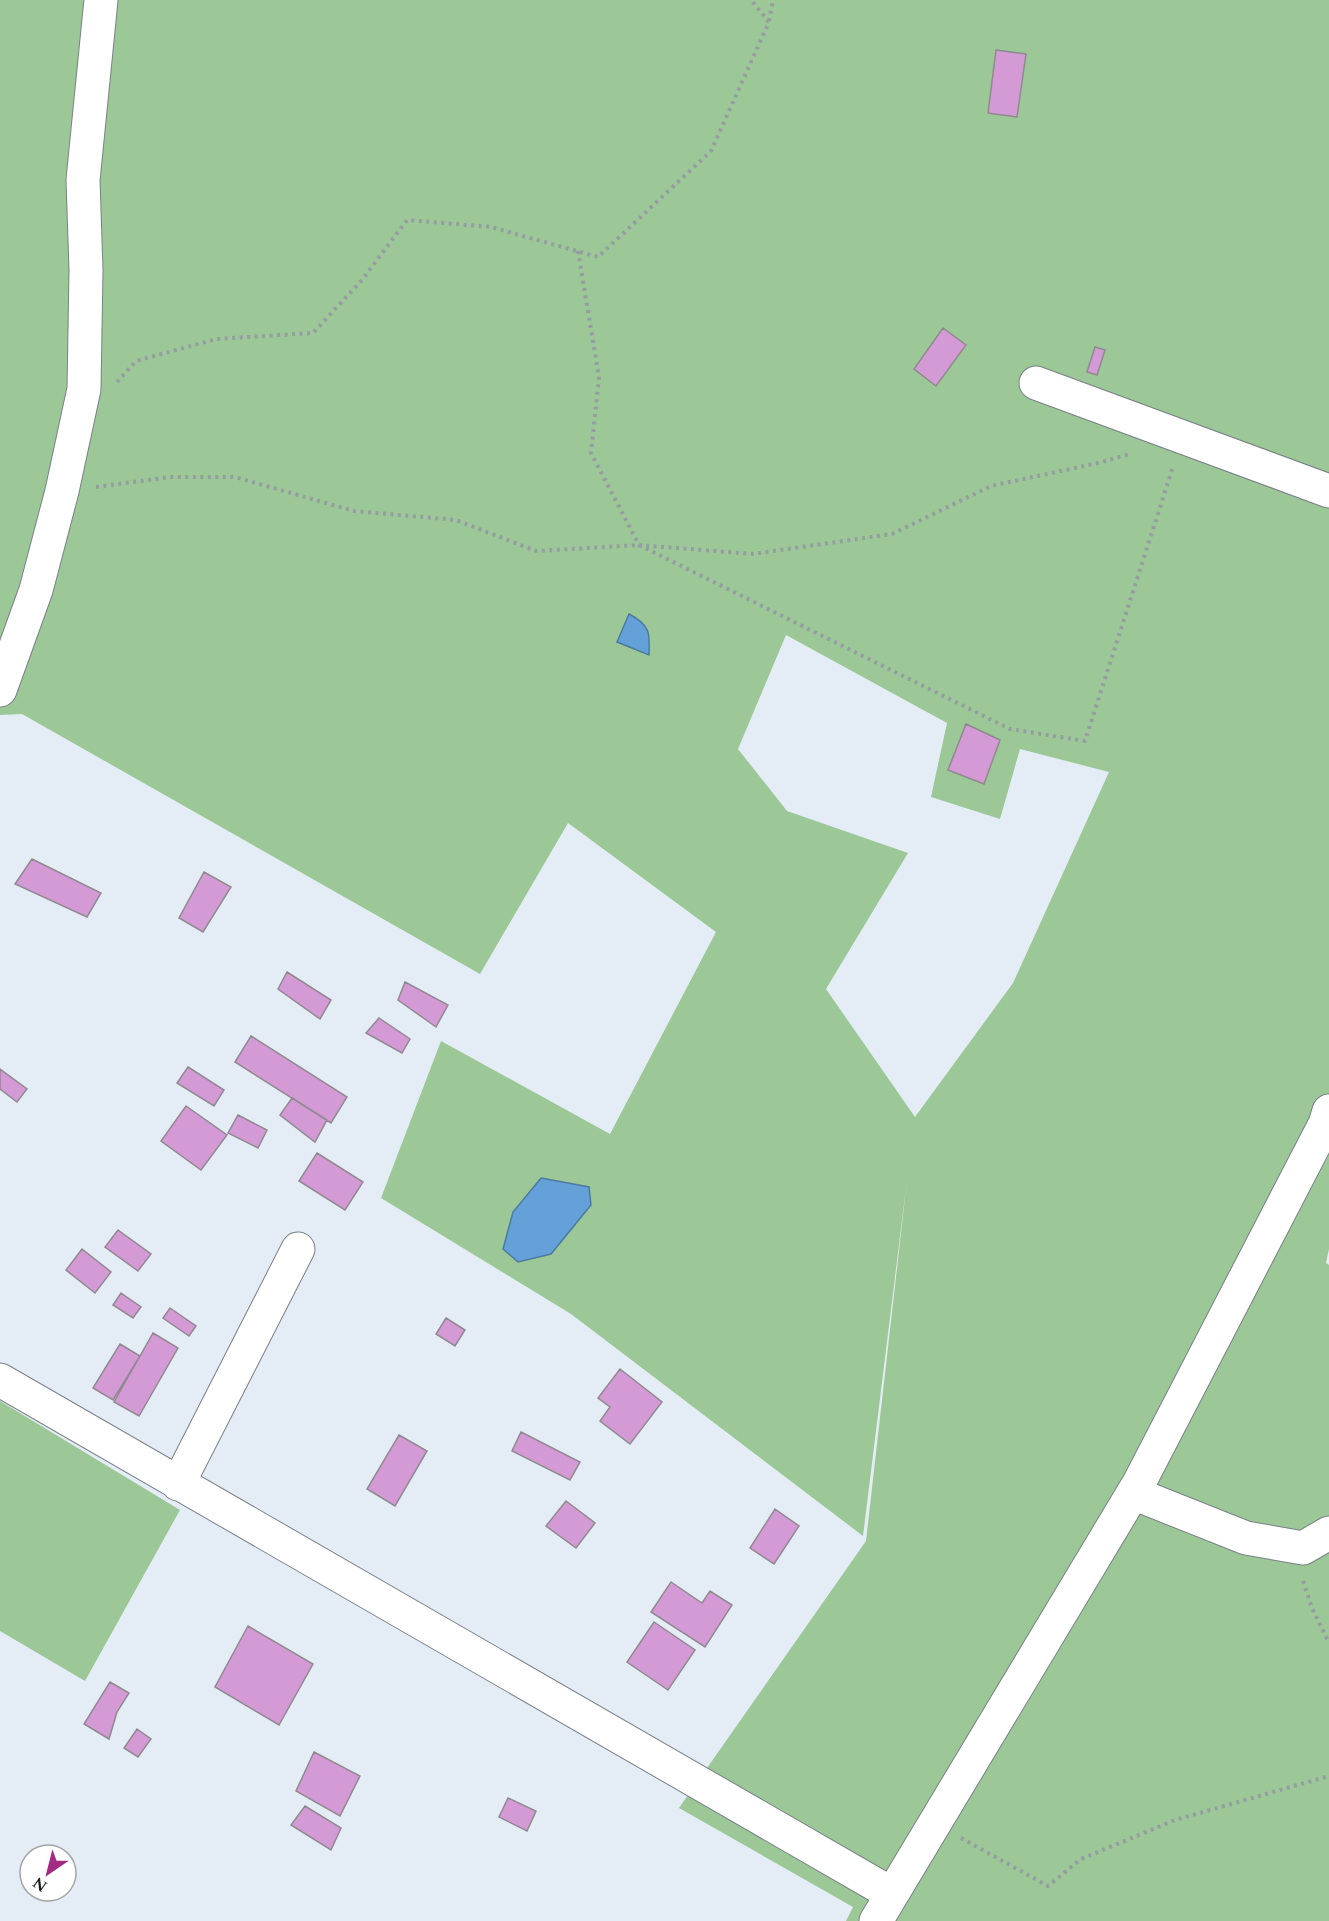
<svg xmlns="http://www.w3.org/2000/svg" width="1329" height="1921" font-family="Spectral,serif">
<style>
.green{fill:#9cc797;fill-rule:evenodd}
.water{fill:#63a1d8;stroke:#4e7aa1;stroke-width:1.5}
.building{fill:#d49ad5;stroke:#908990;stroke-width:1.5}
.lines{fill:none;stroke-linecap:round;stroke-linejoin:round}
.street-casing{stroke:#798087;stroke-width:35}
.path{stroke:#959ca2;stroke-width:4;stroke-dasharray:3 4.5;stroke-linecap:butt}
.street{stroke:#fff;stroke-width:33}
</style>
<rect width="100%" height="100%" fill="#e4edf5"/>
<!-- green -->
<path class="green" d="M 0,0 L 1329,0 L 1329,1249 L 1326,1263 L 1329,1265 L 1329,1921 L 846,1921 L 853,1907 L 679,1808 L 866,1541 L 907,1180 L 863,1536 L 571,1314 L 381,1198 L 441,1041 L 610,1134 L 716,932 L 568,823 L 480,974 L 22,714 L 0,715 ZM 786,635 L 947,723 L 931,797 L 1000,819 L 1020,749 L 1109,772 L 1013,983 L 915,1117 L 826,989 L 908,853 L 787,811 L 738,749 Z
M 0,1401 L 180,1510 L 85,1681 L 0,1631 Z"/>
<!-- water -->
<path class="water" d="M 629,614 C 650,625 650,632 649,655 L 617,642 Z
M 541,1178 L 589,1187 L 591,1205 L 551,1254 L 518,1262 L 503,1249 L 513,1212 Z"/>
<!-- building -->
<path class="building" d="M 996,50 L 1026,54 L 1017,117 L 988,113 Z
M 943,328 L 966,345 L 936,386 L 914,369 Z
M 1095,347 L 1105,350 L 1097,375 L 1087,372 Z
M 966,724 L 1000,740 L 984,784 L 948,770 Z
M 32,859 L 101,893 L 87,917 L 15,884 Z
M 204,872 L 231,887 L 203,932 L 179,918 Z
M 287,972 L 331,1000 L 320,1019 L 278,989 Z
M 405,982 L 448,1005 L 436,1027 L 398,1000 Z
M 379,1018 L 410,1039 L 402,1053 L 366,1033 Z
M 251,1036 L 347,1097 L 331,1123 L 235,1062 Z
M 188,1067 L 224,1090 L 214,1106 L 177,1083 Z
M 0,1069 L 27,1089 L 17,1102 L 0,1089 Z
M 292,1098 L 327,1120 L 315,1142 L 280,1115 Z
M 186,1106 L 227,1135 L 201,1170 L 161,1141 Z
M 238,1115 L 267,1130 L 258,1148 L 228,1133 Z
M 317,1153 L 363,1182 L 345,1210 L 299,1181 Z
M 118,1230 L 151,1254 L 138,1271 L 105,1247 Z
M 82,1249 L 111,1272 L 95,1293 L 66,1270 Z
M 121,1293 L 141,1307 L 133,1318 L 113,1305 Z
M 170,1308 L 196,1326 L 189,1336 L 163,1318 Z
M 446,1318 L 465,1330 L 455,1346 L 436,1334 Z
M 153,1333 L 178,1348 L 139,1416 L 114,1402 Z
M 120,1344 L 140,1356 L 113,1400 L 93,1388 Z
M 620,1369 L 662,1402 L 630,1444 L 600,1421 L 610,1407 L 598,1398 Z
M 521,1432 L 580,1462 L 570,1480 L 512,1451 Z
M 399,1435 L 427,1451 L 395,1506 L 367,1489 Z
M 566,1501 L 595,1523 L 576,1548 L 546,1526 Z
M 775,1509 L 799,1526 L 774,1564 L 750,1548 Z
M 671,1582 L 702,1603 L 710,1591 L 732,1605 L 705,1647 L 651,1612 Z
M 654,1622 L 695,1650 L 668,1690 L 627,1662 Z
M 248,1626 L 313,1664 L 279,1725 L 215,1687 Z
M 110,1682 L 129,1693 L 117,1712 L 109,1739 L 84,1724 Z
M 137,1729 L 151,1739 L 138,1757 L 124,1748 Z
M 314,1752 L 360,1776 L 340,1816 L 296,1791 Z
M 508,1798 L 536,1811 L 527,1831 L 499,1817 Z
M 305,1806 L 341,1828 L 331,1850 L 291,1825 Z"/>
<g class="lines">
<!-- street casing -->
<g class="street-casing">
<path id="street" d="M 1036,383 L 1329,491
M 0,690 L 36,590 L 62,491 L 84,389 L 86,270 L 83,180 L 101,0
M 0,1380 L 892,1894
M 178,1484 L 298,1249
M 1133,1493 L 1246,1538 L 1303,1548 L 1329,1533
M 876,1921 L 1139,1483 L 1325,1124 L 1329,1111"/>
</g>
<!-- path -->
<path class="path" d="M 769,21 L 773,0
M 578,251 L 599,377 L 591,453 L 639,545 L 753,554 L 892,534 L 991,486 L 1098,463 L 1130,454
M 117,382 L 136,361 L 216,339 L 313,333 L 362,280 L 407,220 L 491,227 L 598,257 L 711,151 L 769,22 L 751,0
M 96,487 L 170,477 L 235,477 L 354,511 L 456,520 L 536,551 L 639,545 L 1010,729 L 1085,741 L 1173,467
M 1303,1581 L 1312,1608 L 1329,1643
M 961,1838 L 1048,1886 L 1081,1859 L 1175,1820 L 1329,1776"/>
<!-- street -->
<use href="#street" class="street"/>
</g>
<!-- north arrow -->
<g transform="translate(48 1873) rotate(215)"><circle r="28" fill="#ffffff" stroke="#a4a5a7" stroke-width="1.5"/>
<path d="M0-4.5L10 22L0 15L-10 22Z" fill="#a22b84"/>
<text y="-9" font-size="16" font-weight="bold" text-anchor="middle" fill="#1c1f22">N</text>
</g>
</svg>
